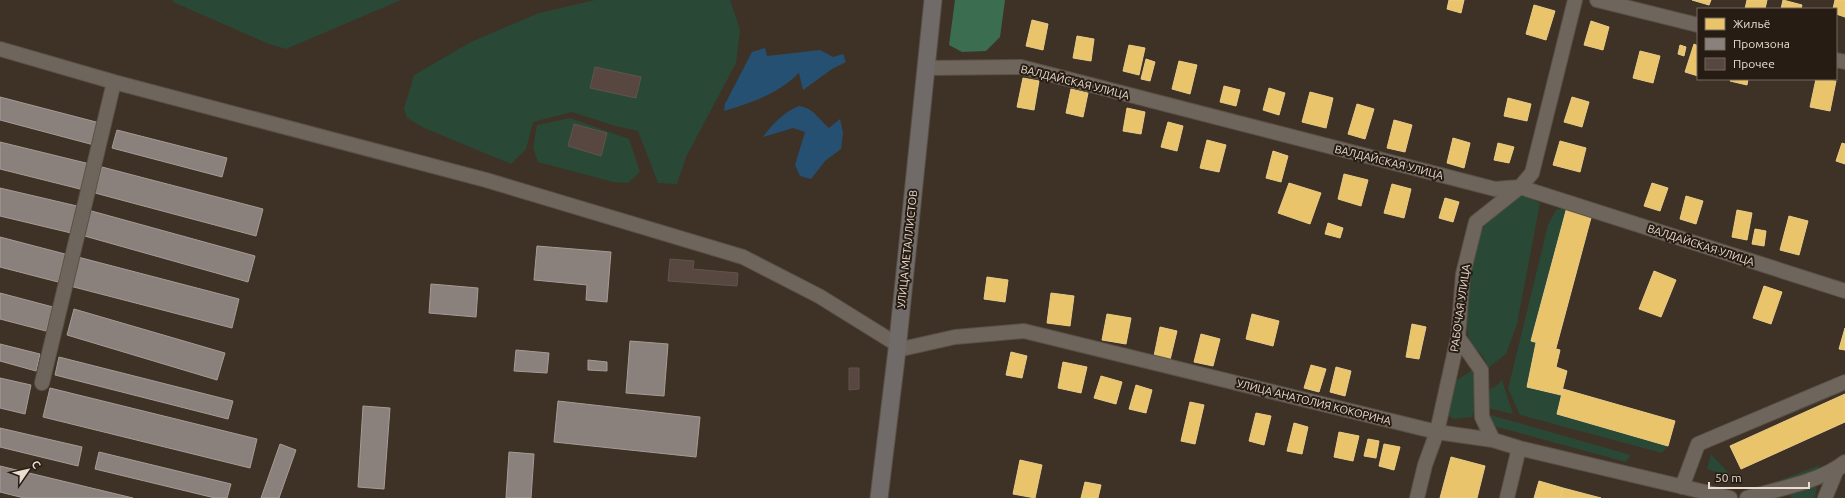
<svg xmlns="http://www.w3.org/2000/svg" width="1845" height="498" font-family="Ubuntu,sans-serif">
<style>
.green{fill:#294836}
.forest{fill:#3b6d50}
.water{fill:#265072}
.homes{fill:#e9c46a;stroke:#e9cb88}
.industry{fill:#8a817c;stroke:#a79c95}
.building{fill:#574740;stroke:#60544d}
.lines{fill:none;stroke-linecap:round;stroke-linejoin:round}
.minor-casing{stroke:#5b5045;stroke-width:16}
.major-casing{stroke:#5b5045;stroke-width:19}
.minor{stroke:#6e655c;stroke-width:14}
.major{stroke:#706b68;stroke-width:17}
.labels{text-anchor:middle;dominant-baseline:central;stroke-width:4;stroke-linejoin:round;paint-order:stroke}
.street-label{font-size:11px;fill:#eadccf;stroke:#261c13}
</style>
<rect width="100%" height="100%" fill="#3e3226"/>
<!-- green -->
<path class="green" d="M 173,0 L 401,0 L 286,49 L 269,44 L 173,2 Z
M 595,0 L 730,0 L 740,30 L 736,63 L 686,157 L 677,184 L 658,183 L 638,131 L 615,126 L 572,112 L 533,122 L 526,149 L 511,164 L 424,128 L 407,118 L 404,109 L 414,75 L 471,42 L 539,13 Z
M 570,118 L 629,139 L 640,172 L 628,183 L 613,182 L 538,162 L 533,148 L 537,125 Z
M 1522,195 L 1540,203 L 1517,324 L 1506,354 L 1488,368 C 1484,352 1475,352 1470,340 C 1460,320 1475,246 1484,226 C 1490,214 1511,202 1522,195 Z
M 1567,207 L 1531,341 L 1536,343 L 1527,387 L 1561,395 L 1557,414 L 1668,446 L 1662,453 L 1520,415 L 1508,389 L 1548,225 L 1556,210 Z
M 1474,369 L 1485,369 L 1489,381 L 1475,396 L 1475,408 L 1472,417 L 1453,419 L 1449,415 L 1449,407 L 1457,380 Z
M 1502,380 L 1513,414 L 1487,408 L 1485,401 L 1491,388 L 1495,387 Z
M 1487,414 L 1631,455 L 1626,462 L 1490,425 Z
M 1711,454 L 1732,477 L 1707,469 Z
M 1820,465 L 1814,474 L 1765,486 Z
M 1811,484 L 1817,485 L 1815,498 L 1791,498 L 1789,490 Z"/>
<!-- forest -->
<path class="forest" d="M 955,0 L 1005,0 L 1000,37 L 986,51 L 962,52 L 949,45 Z"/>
<!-- water -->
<path class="water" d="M 765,48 L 767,56 L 820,50 L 833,57 L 843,54 L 846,62 L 832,69 L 803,90 L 799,73 C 777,94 754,102 724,111 L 725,104 L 752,52 Z
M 799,106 C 814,108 818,119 829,128 L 840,119 L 843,133 L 841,149 L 825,161 L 811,179 L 800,176 L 795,165 L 805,132 L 793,128 L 763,137 C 773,123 783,113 799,106 Z"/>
<!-- homes -->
<path class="homes" d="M 1449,0 L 1464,0 L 1461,13 L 1447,9 Z
M 1692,0 L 1711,0 L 1709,5 Z
M 1747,0 L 1767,0 L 1765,9 L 1745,9 Z
M 1783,0 L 1802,5 L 1801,9 L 1781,9 Z
M 1835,0 L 1845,0 L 1845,17 L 1836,14 L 1836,9 L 1833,9 Z
M 1534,5 L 1555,11 L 1546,40 L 1526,34 Z
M 1032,20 L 1048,24 L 1043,50 L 1026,46 Z
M 1591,21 L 1609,27 L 1603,50 L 1584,45 Z
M 1077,36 L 1094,39 L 1091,61 L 1073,58 Z
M 1694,44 L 1698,46 L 1698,76 L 1685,72 Z
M 1129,45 L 1145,48 L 1139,75 L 1123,71 Z
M 1680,45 L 1686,47 L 1684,56 L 1678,54 Z
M 1640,51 L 1660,56 L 1653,83 L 1633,78 Z
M 1146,59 L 1155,62 L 1150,81 L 1141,79 Z
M 1179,61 L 1197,65 L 1190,94 L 1172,89 Z
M 1023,78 L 1039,81 L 1034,110 L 1017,107 Z
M 1731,79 L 1748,79 L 1747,85 L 1730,81 Z
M 1816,79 L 1836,81 L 1830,111 L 1810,107 Z
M 1224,86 L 1240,90 L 1236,106 L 1220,102 Z
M 1269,88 L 1285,93 L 1279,115 L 1263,110 Z
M 1071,89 L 1088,93 L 1083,117 L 1066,113 Z
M 1310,92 L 1333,98 L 1326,128 L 1302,122 Z
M 1572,97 L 1589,102 L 1582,127 L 1564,122 Z
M 1508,98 L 1531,104 L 1527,121 L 1504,116 Z
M 1357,104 L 1374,109 L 1365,139 L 1348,134 Z
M 1127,108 L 1145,112 L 1141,134 L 1123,131 Z
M 1394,120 L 1412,125 L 1405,152 L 1387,148 Z
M 1168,122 L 1183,126 L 1177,151 L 1161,147 Z
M 1453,138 L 1470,143 L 1464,168 L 1447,163 Z
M 1207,140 L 1226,145 L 1219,172 L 1200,168 Z
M 1560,141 L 1586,148 L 1580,172 L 1553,165 Z
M 1498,143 L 1514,147 L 1509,163 L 1494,160 Z
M 1842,143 L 1845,144 L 1845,164 L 1836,161 Z
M 1273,151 L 1288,156 L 1281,182 L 1266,178 Z
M 1344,174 L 1368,180 L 1361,206 L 1338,199 Z
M 1289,183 L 1321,193 L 1310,224 L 1278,213 Z
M 1652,183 L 1668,188 L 1660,211 L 1644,206 Z
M 1392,184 L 1411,189 L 1404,218 L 1384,213 Z
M 1686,196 L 1703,201 L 1696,224 L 1680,219 Z
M 1445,198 L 1459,202 L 1453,222 L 1439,218 Z
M 1567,207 L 1592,214 L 1556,348 L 1531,341 Z
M 1737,210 L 1752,213 L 1747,240 L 1732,237 Z
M 1789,216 L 1808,221 L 1799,255 L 1780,250 Z
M 1328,223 L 1343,228 L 1340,238 L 1325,234 Z
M 1755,229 L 1766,231 L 1764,246 L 1752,244 Z
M 1654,271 L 1676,280 L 1661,317 L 1639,309 Z
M 987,277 L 1008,280 L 1005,302 L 984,299 Z
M 1764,286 L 1782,292 L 1771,324 L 1753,318 Z
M 1051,293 L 1074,296 L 1070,326 L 1047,323 Z
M 1107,314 L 1131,318 L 1126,344 L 1102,340 Z
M 1252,314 L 1279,321 L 1273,346 L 1246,339 Z
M 1412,324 L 1426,327 L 1419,359 L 1406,357 Z
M 1160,327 L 1177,331 L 1170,360 L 1154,356 Z
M 1845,328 L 1845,350 L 1839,349 Z
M 1201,334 L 1220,339 L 1213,366 L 1194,362 Z
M 1536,343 L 1560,350 L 1556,367 L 1567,371 L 1561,395 L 1527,387 Z
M 1011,352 L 1027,356 L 1022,378 L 1006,375 Z
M 1063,362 L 1087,367 L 1081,393 L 1058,388 Z
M 1311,365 L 1326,369 L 1319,392 L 1304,388 Z
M 1336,367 L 1351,371 L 1345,396 L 1330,392 Z
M 1101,376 L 1122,382 L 1116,404 L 1094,398 Z
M 1136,385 L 1152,390 L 1146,413 L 1129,409 Z
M 1563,389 L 1675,421 L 1668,446 L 1557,414 Z
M 1845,394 L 1845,422 L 1741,469 L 1730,446 Z
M 1190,402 L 1204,405 L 1195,444 L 1181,441 Z
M 1256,413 L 1271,416 L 1264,445 L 1249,441 Z
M 1294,423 L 1308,427 L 1302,454 L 1287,451 Z
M 1339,432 L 1359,436 L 1353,461 L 1334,457 Z
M 1368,439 L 1379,441 L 1376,458 L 1364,456 Z
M 1384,444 L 1400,447 L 1394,470 L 1379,466 Z
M 1451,457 L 1485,466 L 1477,498 L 1440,498 Z
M 1020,460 L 1042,465 L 1035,498 L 1013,494 Z
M 1539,481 L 1563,488 L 1560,498 L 1534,498 Z
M 1085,482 L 1101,485 L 1098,498 L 1081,498 Z
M 1563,488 L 1601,498 L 1560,498 Z"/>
<!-- industry -->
<path class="industry" d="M 0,97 L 100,123 L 94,145 L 0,120 Z
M 117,130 L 227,158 L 222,177 L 112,148 Z
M 0,142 L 90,164 L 84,190 L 0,169 Z
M 102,167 L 263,209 L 256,236 L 95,193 Z
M 0,188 L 77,206 L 71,233 L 0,216 Z
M 88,210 L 255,256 L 248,282 L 81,235 Z
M 0,237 L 65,254 L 58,282 L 0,267 Z
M 537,246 L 611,252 L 607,302 L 586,300 L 587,285 L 534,280 Z
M 74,256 L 239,299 L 232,328 L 66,285 Z
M 431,284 L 478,288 L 476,317 L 429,313 Z
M 0,293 L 53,307 L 46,331 L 0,319 Z
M 74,309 L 225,353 L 217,380 L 67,335 Z
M 630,341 L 668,344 L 664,396 L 626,393 Z
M 0,344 L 40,354 L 36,371 L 0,361 Z
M 516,350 L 549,353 L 547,373 L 514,371 Z
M 59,357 L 233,401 L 228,419 L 55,375 Z
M 588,360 L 607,362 L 607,371 L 588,370 Z
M 0,378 L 31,385 L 25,414 L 0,408 Z
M 50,388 L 257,439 L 250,468 L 43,417 Z
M 558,401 L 700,417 L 696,457 L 554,442 Z
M 363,406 L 390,408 L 384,489 L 358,487 Z
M 0,428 L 82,447 L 78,466 L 0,447 Z
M 280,444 L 296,450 L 279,498 L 261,498 Z
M 99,452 L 231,484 L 227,498 L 215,498 L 95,469 Z
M 509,452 L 534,454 L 531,498 L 506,498 Z
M 0,466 L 133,498 L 24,498 L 0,492 Z"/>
<!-- building -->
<path class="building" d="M 595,67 L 641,77 L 636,98 L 590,88 Z
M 574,124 L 607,133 L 601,156 L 568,146 Z
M 670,259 L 694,261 L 693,269 L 738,273 L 737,286 L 668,281 Z
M 849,368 L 859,368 L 859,389 L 849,390 Z"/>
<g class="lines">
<!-- minor casing -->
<g class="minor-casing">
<path id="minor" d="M 1597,0 L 1698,25
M 0,49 L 114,82 L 486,180 L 743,257 L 819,296 L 898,345
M 1836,60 L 1845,62
M 926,68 L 1021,67 L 1495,189 L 1520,187 L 1845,291
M 1458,337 L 1481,370 L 1482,417 L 1493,440
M 897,350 L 955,337 L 1024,331 L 1437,432 L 1493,440 L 1519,448 L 1730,498
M 42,383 L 114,82
M 1682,487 L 1698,444 L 1845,382
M 1417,498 L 1425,465 L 1437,432 L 1458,337 L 1463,274 L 1476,222 L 1520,187 L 1532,173 L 1575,0
M 1507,498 L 1519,448
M 1747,498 C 1777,489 1820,482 1845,462
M 1825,498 L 1837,469 L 1841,467"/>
</g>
<!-- major casing -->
<g class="major-casing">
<path id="major" d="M 879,498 L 897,350 L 933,0"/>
</g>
<!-- minor -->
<use href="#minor" class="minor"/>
<!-- major -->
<use href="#major" class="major"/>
</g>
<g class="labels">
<!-- street labels -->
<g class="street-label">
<text transform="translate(1075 82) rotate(14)">ВАЛДАЙСКАЯ УЛИЦА</text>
<text transform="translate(1389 162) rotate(14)">ВАЛДАЙСКАЯ УЛИЦА</text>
<text transform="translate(1701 245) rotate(18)">ВАЛДАЙСКАЯ УЛИЦА</text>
<text transform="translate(907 249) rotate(-84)">УЛИЦА МЕТАЛЛИСТОВ</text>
<text transform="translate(1460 308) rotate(-82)">РАБОЧАЯ УЛИЦА</text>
<text transform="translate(1314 402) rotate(14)">УЛИЦА АНАТОЛИЯ КОКОРИНА</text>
</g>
</g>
<!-- legend -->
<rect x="1697" y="8" width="140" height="72" fill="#261c13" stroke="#74695e"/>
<rect x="1705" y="18" width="20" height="12" fill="#e9c46a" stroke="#74695e"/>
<text x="1733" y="28" font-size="12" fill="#eadccf">Жильё</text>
<rect x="1705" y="38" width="20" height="12" fill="#8a817c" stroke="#74695e"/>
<text x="1733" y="48" font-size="12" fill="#eadccf">Промзона</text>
<rect x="1705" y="58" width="20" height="12" fill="#574740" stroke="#74695e"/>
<text x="1733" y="68" font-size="12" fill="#eadccf">Прочее</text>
<!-- north arrow -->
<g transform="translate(28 470) rotate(56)" stroke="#261c13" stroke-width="3" paint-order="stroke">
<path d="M0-3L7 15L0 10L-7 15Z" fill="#eadccf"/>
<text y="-6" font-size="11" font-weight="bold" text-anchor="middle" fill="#eadccf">С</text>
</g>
<!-- scale -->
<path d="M1709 482v6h100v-6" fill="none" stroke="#eadccf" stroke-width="2"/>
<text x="1715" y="482" font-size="12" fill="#eadccf" stroke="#261c13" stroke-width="3" paint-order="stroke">50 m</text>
</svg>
